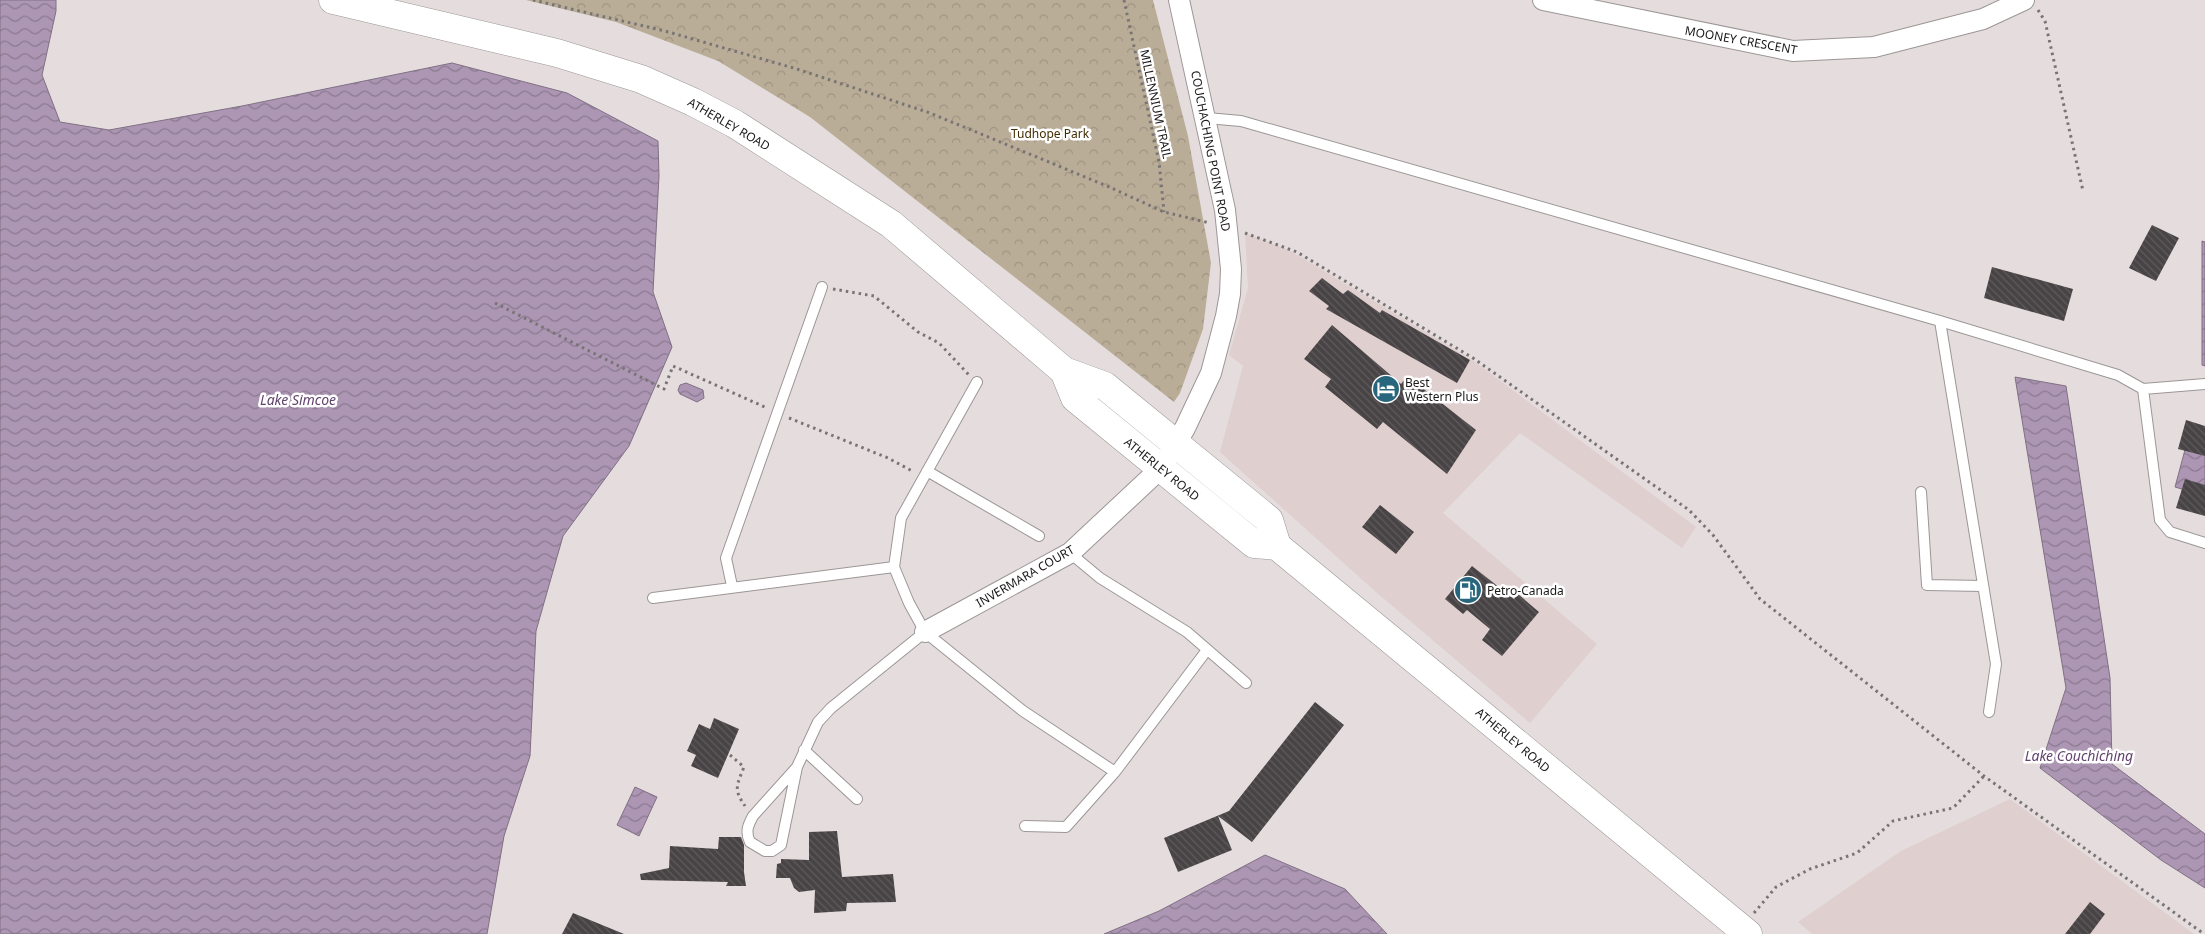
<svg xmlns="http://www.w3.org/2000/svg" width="2205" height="934" font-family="'Noto Sans',sans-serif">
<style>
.built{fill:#dfcfcf}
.park{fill:url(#park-crowns)}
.water{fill:url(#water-waves);stroke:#807084}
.building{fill:url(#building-back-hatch)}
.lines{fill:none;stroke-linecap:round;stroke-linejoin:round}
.service-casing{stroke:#9c9696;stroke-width:12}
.minor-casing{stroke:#9c9696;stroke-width:22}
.trunk-casing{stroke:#9c9696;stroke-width:29}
.path{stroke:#797474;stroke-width:3;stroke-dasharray:2.5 4;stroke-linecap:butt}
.service{stroke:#fff;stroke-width:10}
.minor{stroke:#fff;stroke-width:20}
.trunk{stroke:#fff;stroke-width:28}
.labels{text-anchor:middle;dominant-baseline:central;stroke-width:5;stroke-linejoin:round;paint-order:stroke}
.street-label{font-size:12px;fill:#1b1818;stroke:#fff}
.park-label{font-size:12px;fill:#402d02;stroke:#fff}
.poi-label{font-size:12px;fill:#1b1818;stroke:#fff;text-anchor:start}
.water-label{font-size:14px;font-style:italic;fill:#62436d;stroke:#fff}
</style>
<defs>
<pattern id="park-crowns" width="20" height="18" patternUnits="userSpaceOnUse" patternTransform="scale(1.25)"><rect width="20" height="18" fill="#baad98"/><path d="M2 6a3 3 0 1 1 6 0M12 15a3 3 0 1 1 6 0" fill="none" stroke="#9f9482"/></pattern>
<pattern id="water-waves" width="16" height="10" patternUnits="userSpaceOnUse" patternTransform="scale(1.25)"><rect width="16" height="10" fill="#ac96b3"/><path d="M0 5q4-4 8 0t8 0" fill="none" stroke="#8b7991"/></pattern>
<pattern id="building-back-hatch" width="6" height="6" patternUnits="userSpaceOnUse" patternTransform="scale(1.25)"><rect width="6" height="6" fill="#484345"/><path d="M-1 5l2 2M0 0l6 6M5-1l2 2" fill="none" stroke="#5f5b5c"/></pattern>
</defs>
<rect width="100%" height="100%" fill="#e5dddd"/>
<!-- built -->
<path class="built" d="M 1245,233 L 1289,250 L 1471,359 L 1696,527 L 1682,548 L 1520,433 L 1443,513 L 1597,644 L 1530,723 L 1376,592 L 1220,452 L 1243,366 L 1229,355 L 1248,288 Z
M 2010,799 L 2194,934 L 1812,934 L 1798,922 L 1901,851 Z"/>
<!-- park -->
<path class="park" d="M 526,0 L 1153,0 L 1188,136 L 1211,263 L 1203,329 L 1180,393 L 1174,402 L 810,117 L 718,61 L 616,22 Z"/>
<!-- water -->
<path class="water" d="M 0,0 L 56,0 L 56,11 L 42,75 L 60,122 L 109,130 L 242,106 L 452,63 L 567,93 L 658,141 L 659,176 L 653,292 L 672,347 L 629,446 L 563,536 L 536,631 L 530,756 L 504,836 L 487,934 L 0,934 Z
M 2202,241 L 2205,242 L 2205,366 L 2202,365 Z
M 2015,377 L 2066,386 L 2110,678 L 2112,764 L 2205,834 L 2205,888 L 2161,860 L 2040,768 L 2066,688 Z
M 686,383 L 703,390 L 704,398 L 697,402 L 680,394 L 678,390 L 680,385 Z
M 2186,446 L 2205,451 L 2205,496 L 2175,487 Z
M 635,787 L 657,797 L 639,836 L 617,825 Z
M 1265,855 L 1345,889 L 1387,934 L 1104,934 L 1159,911 Z"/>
<!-- building -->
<path class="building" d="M 2152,225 L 2179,238 L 2156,281 L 2129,268 Z
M 1992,267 L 2073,289 L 2064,321 L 1984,298 Z
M 1322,278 L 1343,294 L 1348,290 L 1380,313 L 1382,310 L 1470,360 L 1457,383 L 1326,309 L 1329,306 L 1309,291 Z
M 1332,325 L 1401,384 L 1407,376 L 1476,430 L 1447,474 L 1383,422 L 1377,429 L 1325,387 L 1331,379 L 1304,359 Z
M 2186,420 L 2205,426 L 2205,456 L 2178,449 Z
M 2185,479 L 2205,485 L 2205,516 L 2176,508 Z
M 1380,505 L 1414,532 L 1396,554 L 1362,527 Z
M 1472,566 L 1514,599 L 1518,594 L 1539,612 L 1502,656 L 1482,640 L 1490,629 L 1467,610 L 1463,614 L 1445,599 Z
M 1315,702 L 1344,725 L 1252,842 L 1218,816 L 1232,850 L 1178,872 L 1164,838 L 1229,811 Z
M 714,718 L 739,729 L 718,778 L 691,766 L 696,755 L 687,751 L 699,724 L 710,729 Z
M 837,831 L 842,877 L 893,874 L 896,902 L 847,903 L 846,911 L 814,913 L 815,890 L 799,892 L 794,888 L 790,878 L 776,878 L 777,864 L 781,863 L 781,859 L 809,860 L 809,832 Z
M 719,837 L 741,837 L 744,845 L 744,872 L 746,886 L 726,886 L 728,882 L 641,880 L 640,874 L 669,868 L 670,846 L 718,849 Z
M 2090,902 L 2105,914 L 2090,934 L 2065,934 Z
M 573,913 L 624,934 L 562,934 Z"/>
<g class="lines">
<!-- service casing -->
<g class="service-casing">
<path id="service" d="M 1207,118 L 1241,121 L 1940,321 L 2118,375 L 2143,389 L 2160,520 L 2170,532 L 2205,543
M 1940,321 L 1996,664 L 1989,712
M 977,382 L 901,518 L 894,567 L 909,603 L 925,632 L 1023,711 L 1115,772
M 2143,389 L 2205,384
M 927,471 L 1039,536
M 1921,492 L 1927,585 L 1983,586
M 1070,553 L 1100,578 L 1187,632 L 1246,683
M 732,586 L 726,558 L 822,287
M 653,598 L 894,567
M 804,750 L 857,799
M 797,767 L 781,845 L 772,851 L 765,851 L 750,842 C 745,832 748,825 753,816 L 797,767 L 818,722 L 831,708 L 925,632
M 1025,826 L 1066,827 L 1115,772 L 1207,650"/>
</g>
<!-- minor casing -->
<g class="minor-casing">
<path id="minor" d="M 1543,0 L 1793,51 L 1874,47 L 1983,19 L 2024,0
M 925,632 L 1070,553 L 1161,468 L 1185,428 L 1211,373 L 1226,316 L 1230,294 L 1231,269 L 1225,210 L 1179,0"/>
</g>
<!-- trunk casing -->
<g class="trunk-casing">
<path id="trunk" d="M 333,0 L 557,53 L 641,79 L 693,102 L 735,124 L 891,224 L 1064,371 L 1105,386 L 1269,520 L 1277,546 L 1748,934
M 1064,371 L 1075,398 L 1254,544 L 1277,546"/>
</g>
<!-- path -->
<path class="path" d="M 533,0 L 665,31 L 797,69 L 930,113 L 1107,186 L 1164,212 L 1210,223
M 1124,0 L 1159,162 L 1164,212
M 2038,10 L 2045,21 L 2083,191
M 1245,233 L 1297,252 L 1473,358 L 1689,510 L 1713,535 L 1760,599 L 1984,776 L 2204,934
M 833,289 L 874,296 L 918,332 L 939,343 L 969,375
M 495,303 L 664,389 L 673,366 L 767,408
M 789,418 L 888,458 L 914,472
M 730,755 L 744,767 C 737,785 733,789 745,806
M 1754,913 L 1776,887 L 1810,869 L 1857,853 L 1893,821 L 1953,808 L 1984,776"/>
<!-- service -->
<use href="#service" class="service"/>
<!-- minor -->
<use href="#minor" class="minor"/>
<!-- trunk -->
<use href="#trunk" class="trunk"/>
</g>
<!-- icons -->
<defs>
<g id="hotel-disc" transform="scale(1.4375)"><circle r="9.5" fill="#27667c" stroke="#fff"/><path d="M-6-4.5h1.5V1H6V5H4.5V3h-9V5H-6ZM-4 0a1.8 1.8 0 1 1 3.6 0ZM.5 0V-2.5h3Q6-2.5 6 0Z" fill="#fff"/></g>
<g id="fuel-disc" transform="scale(1.4375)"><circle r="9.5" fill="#27667c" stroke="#fff"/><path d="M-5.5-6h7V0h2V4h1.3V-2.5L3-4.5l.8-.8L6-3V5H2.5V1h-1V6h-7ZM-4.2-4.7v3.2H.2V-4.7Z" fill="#fff"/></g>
</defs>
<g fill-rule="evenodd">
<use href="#hotel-disc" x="1386" y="389"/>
<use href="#fuel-disc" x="1468" y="590"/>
</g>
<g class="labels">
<!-- street labels -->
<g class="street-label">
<text transform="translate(1741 40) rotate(10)">MOONEY CRESCENT</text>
<text transform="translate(1156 104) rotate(78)">MILLENNIUM TRAIL</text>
<text transform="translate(729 124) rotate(30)">ATHERLEY ROAD</text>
<text transform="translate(1211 151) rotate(79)">COUCHACHING POINT ROAD</text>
<text transform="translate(1162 469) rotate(39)">ATHERLEY ROAD</text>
<text transform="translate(1025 576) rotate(-30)">INVERMARA COURT</text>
<text transform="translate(1513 740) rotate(40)">ATHERLEY ROAD</text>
</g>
<!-- park labels -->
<g class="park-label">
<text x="1050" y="133">Tudhope Park</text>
</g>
<!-- poi labels -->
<g class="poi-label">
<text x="1405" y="382">Best<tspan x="1405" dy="14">Western Plus</tspan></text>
<text x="1487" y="590">Petro-Canada</text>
</g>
<!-- water labels -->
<g class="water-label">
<text x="298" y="399">Lake Simcoe</text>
<text x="2079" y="755">Lake Couchiching</text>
</g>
</g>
</svg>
